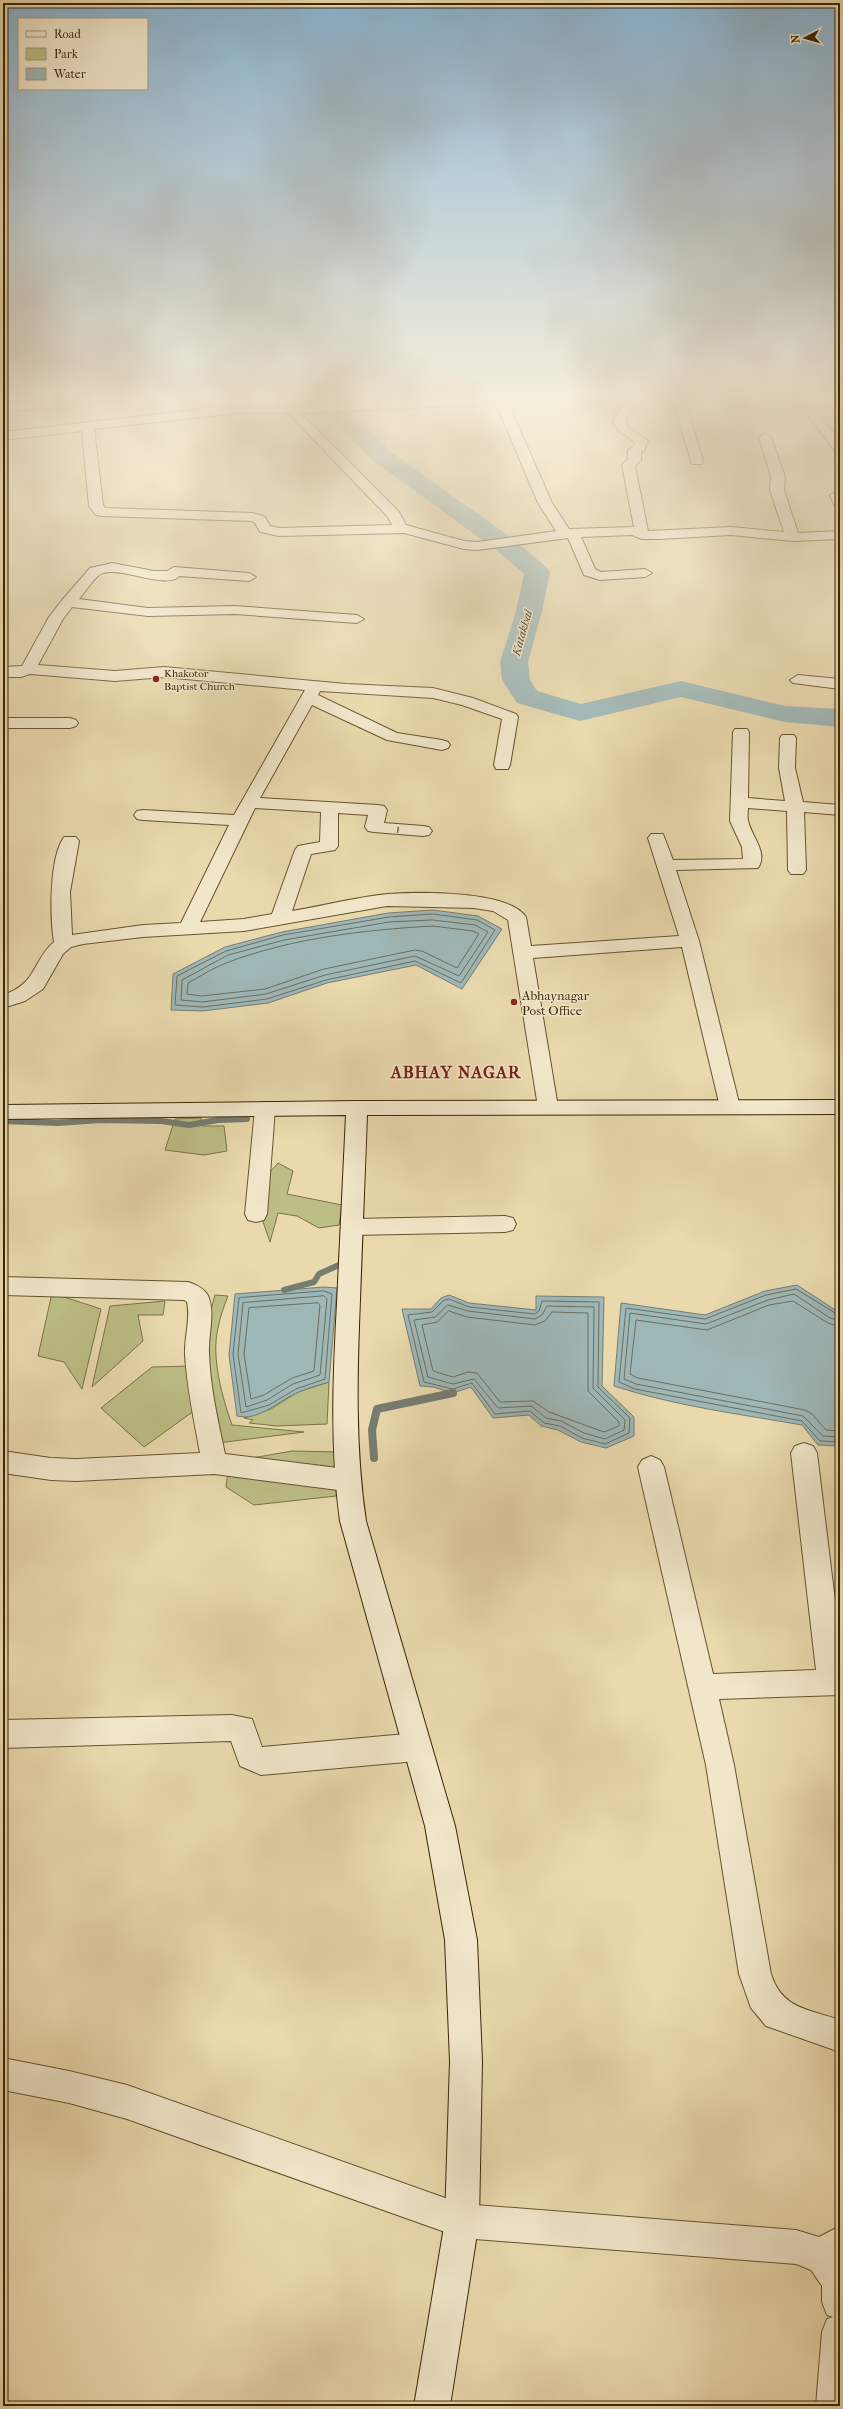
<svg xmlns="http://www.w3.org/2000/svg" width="843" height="2409" font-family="'IM FELL French Canon',serif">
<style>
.green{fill:#bcbe85;stroke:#7c7246}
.water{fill:#9eb7b7;stroke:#767d70}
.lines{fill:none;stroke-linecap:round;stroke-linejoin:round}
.shore{stroke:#6c6e5e;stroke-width:1}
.stream-far1{stroke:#767d70;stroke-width:6}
.stream{stroke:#767d70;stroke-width:8}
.river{fill:#9eb7b7;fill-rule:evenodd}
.street-casing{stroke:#665330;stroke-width:2}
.secondary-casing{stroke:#3b2606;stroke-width:2}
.street{fill:#f1e6ca;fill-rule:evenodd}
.secondary{fill:#f1e6ca;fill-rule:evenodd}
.poi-dot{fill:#8f2418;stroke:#f1e6ca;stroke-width:1.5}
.labels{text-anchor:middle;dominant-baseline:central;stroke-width:3;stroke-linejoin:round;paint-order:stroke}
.far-poi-label{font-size:11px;fill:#3b2606;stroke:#f1e6ca;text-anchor:start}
.far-street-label{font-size:11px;fill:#3b2606;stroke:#f1e6ca}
.far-water-label{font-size:12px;font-style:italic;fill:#544a32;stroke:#f1e6ca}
.poi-label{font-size:13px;fill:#3b2606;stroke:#f1e6ca;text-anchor:start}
.district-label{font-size:17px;font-weight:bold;letter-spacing:1px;fill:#7a1f14;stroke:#f1e6ca}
</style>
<rect width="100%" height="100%" fill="#e9d9ad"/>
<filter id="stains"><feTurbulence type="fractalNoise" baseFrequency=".005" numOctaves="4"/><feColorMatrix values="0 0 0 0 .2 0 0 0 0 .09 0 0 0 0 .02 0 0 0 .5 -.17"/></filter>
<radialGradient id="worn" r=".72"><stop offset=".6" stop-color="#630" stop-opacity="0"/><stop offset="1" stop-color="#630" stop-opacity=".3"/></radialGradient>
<!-- green -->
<path class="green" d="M 201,1118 L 202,1126 L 224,1126 L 227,1151 L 204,1155 L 165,1150 L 175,1119 Z
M 278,1163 L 293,1171 L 287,1194 L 342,1205 L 339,1225 L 319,1228 L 297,1216 L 278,1213 L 270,1242 L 261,1216 L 262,1181 Z
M 52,1293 L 101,1309 L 82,1389 L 64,1362 L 38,1356 Z
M 215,1295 L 228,1296 C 224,1306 220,1317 218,1328 C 211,1357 222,1397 232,1425 L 304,1432 L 218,1443 L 210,1409 L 206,1328 Z
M 165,1301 L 163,1315 L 138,1315 L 143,1341 L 92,1387 L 110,1306 Z
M 194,1366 L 198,1408 L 144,1447 L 101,1408 L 152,1367 Z
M 329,1382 L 327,1424 L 277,1426 L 249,1423 L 253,1420 L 244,1418 L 271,1409 L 298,1392 Z
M 292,1451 L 338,1452 L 336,1496 L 254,1505 L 226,1487 L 229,1462 Z"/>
<!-- water -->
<path class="water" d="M 433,910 L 478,916 L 502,929 L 462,989 L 416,965 L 327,983 L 268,1003 L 203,1011 L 171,1010 L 173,974 L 225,947 L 282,932 L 388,913 Z
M 797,1285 L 840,1313 L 840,1446 L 818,1445 L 802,1425 C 739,1414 675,1406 614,1386 L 621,1303 L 705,1315 L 765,1291 Z
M 324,1287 L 337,1288 L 329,1382 C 319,1385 308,1388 299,1392 C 280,1399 259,1422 237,1416 L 229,1355 L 235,1294 Z
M 449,1295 L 469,1303 L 536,1310 L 536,1296 L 604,1297 L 602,1386 L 634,1417 L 634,1436 L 606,1448 L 581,1442 L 558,1430 L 541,1426 L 529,1415 L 493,1418 L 471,1387 L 453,1393 L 433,1387 L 420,1386 L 402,1309 L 431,1309 L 441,1298 Z"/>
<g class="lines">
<!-- shore -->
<path class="shore" d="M 433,914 L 477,920 L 495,930 L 461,983 L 415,961 L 326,980 L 267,999 L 203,1007 L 175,1005 L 177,976 L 226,951 L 283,935 L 389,917 Z
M 433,920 L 475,925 L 488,932 L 459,976 L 415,956 L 325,975 L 266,994 L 202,1002 L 181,1000 L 182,980 L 228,955 L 284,940 L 389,922 Z
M 433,926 L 473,931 L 479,934 L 457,968 L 422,951 L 415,950 L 324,969 L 265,989 L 202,996 L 187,994 L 188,983 C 201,976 213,968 226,963 C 292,938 363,930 433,926 Z
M 324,1291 L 332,1294 L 325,1379 L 296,1389 L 269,1405 L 241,1413 L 233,1354 L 239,1298 Z
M 324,1296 L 327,1299 L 320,1375 L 293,1384 L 267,1400 L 246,1407 L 238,1354 L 243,1303 Z
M 449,1299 L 469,1307 L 535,1314 L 539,1311 L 542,1301 L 599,1302 L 598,1387 L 630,1418 L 629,1433 L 605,1444 L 582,1438 L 560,1426 L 544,1423 L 530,1411 L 495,1414 L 472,1383 L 453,1389 L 424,1382 L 408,1315 L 432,1312 L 443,1301 Z
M 318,1303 L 320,1305 L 314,1371 L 292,1378 L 264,1395 L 251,1399 L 244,1354 L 249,1308 Z
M 448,1305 L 468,1311 L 535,1319 L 542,1315 L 547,1306 L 594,1307 L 593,1388 L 625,1420 L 624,1430 L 605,1439 L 584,1433 L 561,1421 L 546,1418 L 531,1406 L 498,1408 L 474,1379 L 453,1384 L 428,1377 L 414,1320 L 435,1317 Z
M 449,1311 L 467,1317 L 535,1325 L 545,1321 L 552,1312 L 588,1313 L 588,1391 L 619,1422 L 619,1426 L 604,1432 L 549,1412 L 533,1401 L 500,1402 L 477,1373 L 468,1372 L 453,1377 L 433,1371 L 422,1325 L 437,1322 Z
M 840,1316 L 796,1289 L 766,1295 L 705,1319 L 626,1308 L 619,1382 L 635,1389 L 802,1421 L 820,1441 L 840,1442
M 840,1321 L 830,1318 L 794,1294 L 768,1300 L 706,1324 L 630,1313 L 624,1379 L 636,1384 L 803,1416 L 823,1436 L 840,1437
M 840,1327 L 828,1323 L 793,1301 L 769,1305 L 707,1330 L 636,1320 L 630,1374 L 638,1378 L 805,1410 L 812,1414 L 826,1430 L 840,1431"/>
<!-- stream-far1 -->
<path class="stream-far1" d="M 3,1121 L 58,1123 L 101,1120 L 161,1121 L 189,1125 L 218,1120 L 247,1119
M 284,1290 L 314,1282 L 319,1274 L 341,1264 L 341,1257"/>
<!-- stream -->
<path class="stream" d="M 374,1458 L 372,1430 L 377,1409 L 453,1393"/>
<!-- river -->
<path class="river" d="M 309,397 L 332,397 L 391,452 L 513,539 L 546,567 L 550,572 L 542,611 L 528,662 L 530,680 L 537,691 L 581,704 L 681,681 L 785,706 L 840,709 L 840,727 L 785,722 L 681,697 L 580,721 L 517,703 L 502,680 L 500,662 L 516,611 L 524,574 L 495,549 L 375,462 Z"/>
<!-- street casing -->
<g class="street-casing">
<path id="street" d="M 472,397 L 565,397 L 559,401 L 508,403 L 552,503 L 569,529 L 634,527 L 622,465 L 628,459 L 628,450 L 634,446 L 635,442 L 620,432 L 613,422 L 620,409 L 629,403 L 626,397 L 638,397 L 640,404 L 628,415 L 625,422 L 628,427 L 648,441 L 644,451 L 641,452 L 641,460 L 635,466 L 648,531 L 731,527 L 784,532 L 770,490 L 771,477 L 759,437 L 765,433 L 771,437 L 785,477 L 784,490 L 798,533 L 840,531 L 840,539 L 793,541 L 731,535 L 659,539 L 642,539 L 632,535 L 581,537 L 595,569 L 601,572 L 645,569 L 652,573 L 645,577 L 600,580 L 584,575 L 568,538 L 477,550 L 464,549 L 404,533 L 279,536 L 260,532 L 255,523 L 251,521 L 101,516 L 96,515 L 89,506 L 82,431 L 3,440 L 3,432 L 239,405 L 304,405 ZM 496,404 L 538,503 L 556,531 L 477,542 L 464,541 L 406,525 L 399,512 L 301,413 ZM 239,413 L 288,413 L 388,517 L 392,525 L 279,528 L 270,526 L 265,517 L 253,513 L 105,508 L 103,505 L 94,429 Z
M 668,397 L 680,397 L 688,411 L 703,461 L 702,464 L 692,464 L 691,461 L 676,411 Z
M 68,401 L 74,405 L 72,408 L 3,411 L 3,403 Z
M 840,408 L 840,416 L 822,418 L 840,441 L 840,454 L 836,453 L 808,415 L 814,411 Z
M 837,491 L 840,492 L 840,507 L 835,506 L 830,495 Z
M 112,563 L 154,571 L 167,571 L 174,567 L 249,573 L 256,577 L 249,581 L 179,576 C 167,591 115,563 99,575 C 92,581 85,592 79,599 L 148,608 L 235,606 L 357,615 L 364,619 L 357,623 L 235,614 L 148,616 L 72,607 L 63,619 L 38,665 L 115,671 L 164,667 L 346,684 L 433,688 L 473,698 L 516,714 L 518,717 L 510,765 L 508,769 L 496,769 L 494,765 L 502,719 L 462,705 L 433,698 L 320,691 L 318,695 L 397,733 L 442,740 L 448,742 L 450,745 L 448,748 L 442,750 L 387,740 L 312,705 L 260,798 L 378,805 L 384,806 L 387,810 L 384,823 L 423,826 L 429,827 L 432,831 L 429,835 L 423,836 L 374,832 L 368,831 L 365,827 L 368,815 L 338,813 L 338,846 L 335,850 L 311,854 L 292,911 C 323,906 356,897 388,894 C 419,892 508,890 526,917 L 531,946 L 679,936 L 648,838 L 651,834 L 663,834 L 673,860 L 743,859 L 742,847 L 730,821 L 733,732 L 735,729 L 747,729 L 749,732 L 748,798 L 785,801 L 779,768 L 780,738 L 782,735 L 794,735 L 796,738 L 795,768 L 803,802 L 840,805 L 840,815 L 804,812 L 806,870 L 803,874 L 791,874 L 788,870 L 787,811 L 748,808 C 748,812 747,817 748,820 C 750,835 769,852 758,868 L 676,870 L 699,941 L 740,1107 L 737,1112 L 730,1114 L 723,1112 L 720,1107 L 682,947 L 533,958 L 558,1107 L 555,1112 L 548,1114 L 541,1112 L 538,1107 L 508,920 L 493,911 L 474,908 L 387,906 L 244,931 L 143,937 L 83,944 L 71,947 L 63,954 L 43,989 L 25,1001 L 3,1008 L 3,995 C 37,984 32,961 54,942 C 50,917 49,858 64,837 L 76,837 L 79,841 L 70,892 L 72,935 L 143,925 L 181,923 L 229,825 L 143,820 L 137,819 L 134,815 L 137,811 L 143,810 L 234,815 L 305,690 L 164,677 L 115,681 L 30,674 L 21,677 L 3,677 L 3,667 L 22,666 L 49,617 L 63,599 L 90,568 ZM 255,808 L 321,812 L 320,842 L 298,846 L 295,850 L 272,914 L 244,919 L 200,922 Z
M 798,675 L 840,679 L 840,689 L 793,683 L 790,680 Z
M 3,718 L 70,718 L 76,720 L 78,723 L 76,726 L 70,728 L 3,728 Z
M 265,1102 L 272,1104 L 275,1109 L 267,1214 L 264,1220 L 256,1222 L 248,1220 L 245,1214 L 255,1109 L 258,1104 Z
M 505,1216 L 513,1218 L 516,1224 L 513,1230 L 505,1232 L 352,1235 L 344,1233 L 341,1227 L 344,1221 L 352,1219 Z
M 3,1277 L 188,1282 C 197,1285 206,1289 209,1298 C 215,1316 208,1335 209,1353 C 210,1387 218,1421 225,1454 L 346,1469 L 355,1472 L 359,1480 L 355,1488 L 346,1491 L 214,1474 L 76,1481 L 51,1480 L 3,1473 L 3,1451 L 51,1458 L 76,1459 L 200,1453 C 194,1420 187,1388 185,1355 C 184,1337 191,1319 187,1302 L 184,1300 L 3,1295 Z
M 804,1443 L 813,1446 L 817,1453 L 840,1642 L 840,1695 L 719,1699 L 734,1765 L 771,1974 C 782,2009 808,2009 840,2020 L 840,2052 L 766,2026 L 751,2008 L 739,1974 L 706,1765 L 638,1467 L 642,1460 L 651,1456 L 660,1460 L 664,1467 L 713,1674 L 816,1670 L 791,1453 L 795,1446 Z
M 232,1715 L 252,1719 L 262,1747 L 417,1733 L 427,1737 L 431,1747 L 427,1757 L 417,1761 L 261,1775 L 240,1766 L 231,1741 L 3,1748 L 3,1720 Z
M 3,2058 L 69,2071 L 127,2085 L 462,2204 L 796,2230 L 819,2237 L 840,2226 L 840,2406 L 816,2406 L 822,2332 L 827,2319 L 833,2317 L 827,2315 L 822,2302 L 822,2286 L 811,2270 L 796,2264 L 462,2238 L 127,2119 L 69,2103 L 3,2090 Z"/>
</g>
<!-- secondary casing -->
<g class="secondary-casing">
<path id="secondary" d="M 840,1100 L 840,1114 L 367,1115 C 365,1177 362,1238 360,1300 C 357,1374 355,1447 366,1521 L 455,1826 L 477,1940 L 482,2061 L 479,2221 L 450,2406 L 414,2406 L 445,2221 L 450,2061 L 445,1940 L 425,1826 L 340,1521 C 330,1448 333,1376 337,1303 C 340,1241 343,1178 346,1115 L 3,1119 L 3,1105 L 357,1101 Z"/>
</g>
<!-- street -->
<use href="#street" class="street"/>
<!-- secondary -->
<use href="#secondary" class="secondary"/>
</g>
<!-- sky -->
<linearGradient id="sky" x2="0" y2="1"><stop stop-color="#8ab5d4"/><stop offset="0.54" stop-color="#f5eeda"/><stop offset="1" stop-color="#f5eeda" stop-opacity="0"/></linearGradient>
<rect width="843" height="735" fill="url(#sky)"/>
<!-- markers -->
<g class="poi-dot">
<circle cx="156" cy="679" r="4"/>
<circle cx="514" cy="1002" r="4"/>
</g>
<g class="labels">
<!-- far-poi labels -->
<g class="far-poi-label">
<text x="164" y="673">Khakotor<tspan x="164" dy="13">Baptist Church</tspan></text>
</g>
<!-- far-street labels -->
<g class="far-street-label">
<text transform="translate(398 829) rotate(6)">1</text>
</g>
<!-- far-water labels -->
<g class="far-water-label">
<text transform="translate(522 633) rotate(-74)">Katakhal</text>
</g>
<!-- poi labels -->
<g class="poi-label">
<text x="522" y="995">Abhaynagar<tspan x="522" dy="15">Post Office</tspan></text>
</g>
<!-- district labels -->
<g class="district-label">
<text x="456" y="1072">ABHAY NAGAR</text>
</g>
</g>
<!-- margin -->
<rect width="843" height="2409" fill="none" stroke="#e9d9ad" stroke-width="16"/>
<rect x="4" y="4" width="835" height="2401" fill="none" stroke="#3b2606" stroke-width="2"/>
<rect x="8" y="8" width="827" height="2393" fill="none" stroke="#3b2606"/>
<!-- legend -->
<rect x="18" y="18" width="130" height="72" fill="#f1e6ca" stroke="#a8997c"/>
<rect x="26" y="31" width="20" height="6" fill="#f1e6ca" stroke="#a8997c"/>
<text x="54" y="38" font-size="12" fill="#3b2606">Road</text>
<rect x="26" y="48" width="20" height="12" fill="#bcbe85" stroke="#a8997c"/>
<text x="54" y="58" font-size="12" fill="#3b2606">Park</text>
<rect x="26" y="68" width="20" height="12" fill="#9eb7b7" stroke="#a8997c"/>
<text x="54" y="78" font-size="12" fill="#3b2606">Water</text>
<!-- north arrow -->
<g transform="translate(805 38) rotate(264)" stroke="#f1e6ca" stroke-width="3" paint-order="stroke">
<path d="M0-3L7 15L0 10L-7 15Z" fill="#3b2606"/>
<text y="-6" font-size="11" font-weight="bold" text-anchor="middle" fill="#3b2606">N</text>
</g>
<rect width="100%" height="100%" filter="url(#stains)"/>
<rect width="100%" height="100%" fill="url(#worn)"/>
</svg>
